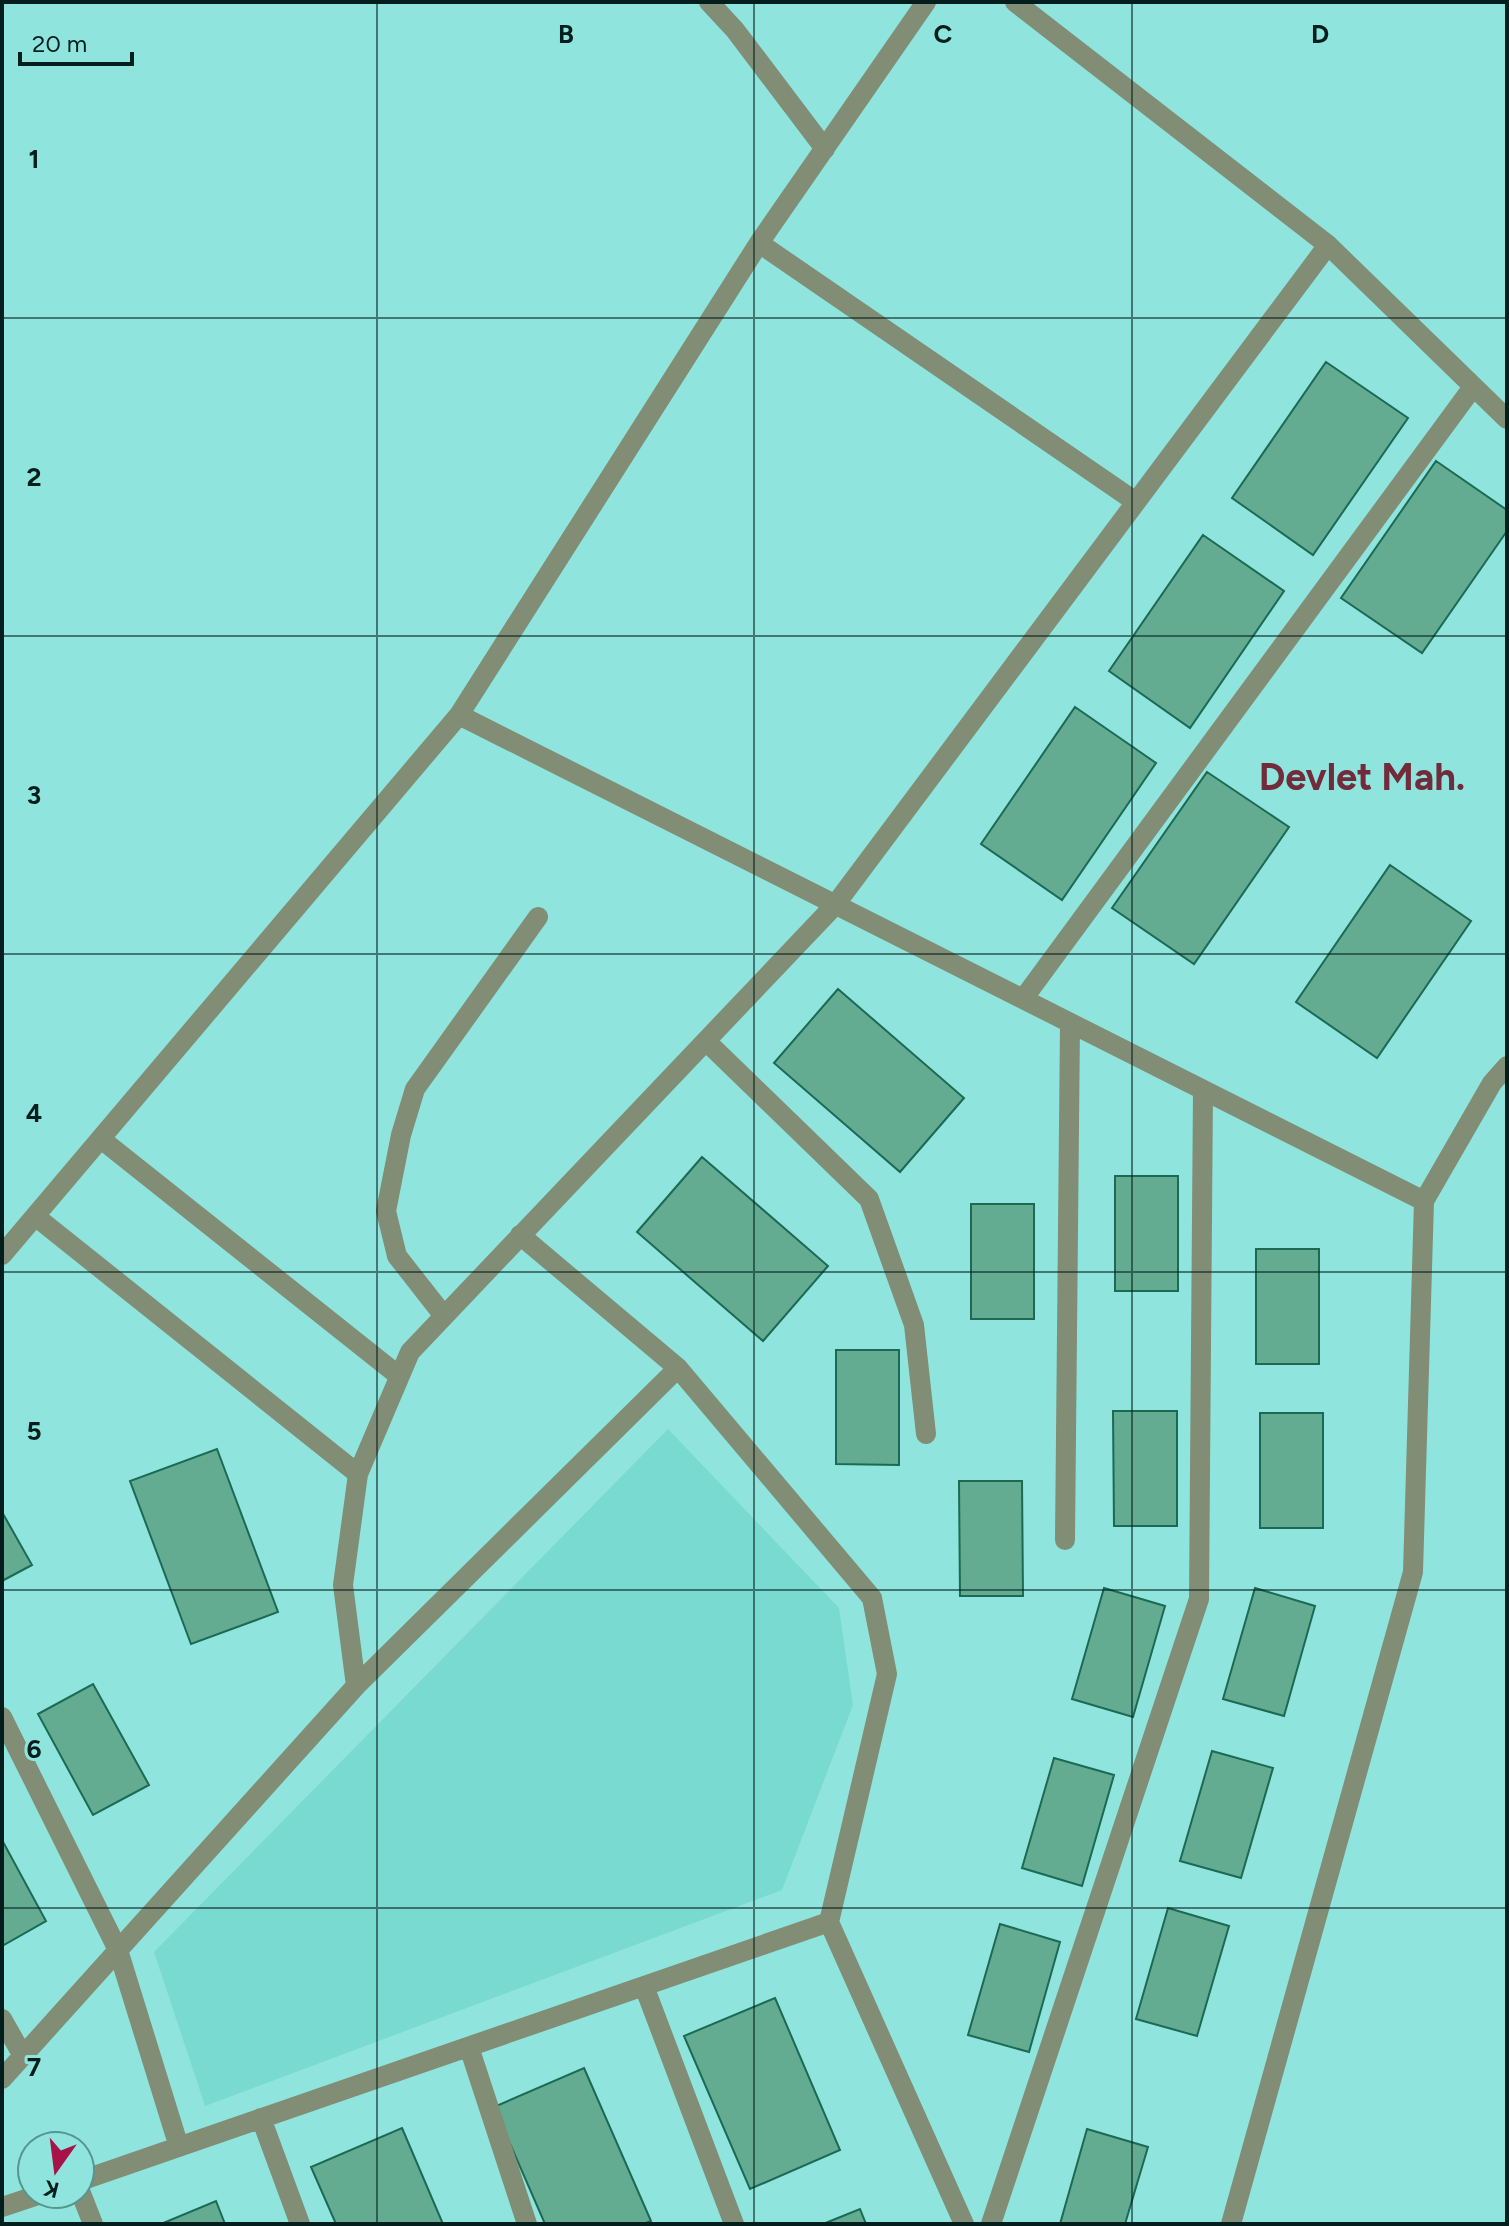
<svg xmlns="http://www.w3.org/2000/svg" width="1509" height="2226" font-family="Figtree,sans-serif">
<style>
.built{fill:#79dad2}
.building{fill:#63ac92;stroke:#1b6a53;stroke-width:2}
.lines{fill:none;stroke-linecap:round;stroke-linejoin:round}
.minor{stroke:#818d75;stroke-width:20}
.grid{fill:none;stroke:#031e1c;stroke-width:2;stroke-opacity:0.55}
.labels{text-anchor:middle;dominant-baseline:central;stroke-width:6;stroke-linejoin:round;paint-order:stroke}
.district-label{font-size:38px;font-weight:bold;fill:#712b3b;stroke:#8fe5dd}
.grid-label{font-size:26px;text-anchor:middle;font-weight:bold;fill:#031e1c;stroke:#8fe5dd;stroke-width:6;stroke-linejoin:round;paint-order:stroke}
</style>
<rect width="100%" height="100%" fill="#8fe5dd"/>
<!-- built -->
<path class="built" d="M 668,1429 L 839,1608 L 853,1705 L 782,1890 L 205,2106 L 154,1952 Z"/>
<!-- building -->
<path class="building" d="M 1326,362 L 1408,418 L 1313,555 L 1232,498 Z
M 1436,461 L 1507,510 L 1507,531 L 1422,653 L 1341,598 Z
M 1203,535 L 1284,591 L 1190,728 L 1109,671 Z
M 1075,707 L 1156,763 L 1062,900 L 981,844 Z
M 1207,772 L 1289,827 L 1194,964 L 1112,908 Z
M 1390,865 L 1471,921 L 1377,1058 L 1296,1002 Z
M 838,989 L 964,1098 L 900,1172 L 774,1063 Z
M 702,1157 L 828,1266 L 763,1341 L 637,1232 Z
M 1115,1176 L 1178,1176 L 1178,1291 L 1115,1291 Z
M 971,1204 L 1034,1204 L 1034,1319 L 971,1319 Z
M 1256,1249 L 1319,1249 L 1319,1364 L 1256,1364 Z
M 836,1350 L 899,1350 L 899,1465 L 836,1464 Z
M 1113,1411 L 1177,1411 L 1177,1526 L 1114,1526 Z
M 1260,1413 L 1323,1413 L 1323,1528 L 1260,1528 Z
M 217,1449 L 278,1612 L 191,1644 L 130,1481 Z
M 959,1481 L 1022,1481 L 1023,1596 L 960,1596 Z
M 2,1512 L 32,1565 L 2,1581 Z
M 1104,1588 L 1165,1606 L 1133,1717 L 1072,1699 Z
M 1255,1588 L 1315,1606 L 1284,1716 L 1223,1699 Z
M 93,1684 L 149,1785 L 93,1815 L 38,1714 Z
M 1212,1751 L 1273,1768 L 1241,1878 L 1180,1861 Z
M 1054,1758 L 1114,1775 L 1082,1886 L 1022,1868 Z
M 2,1840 L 46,1921 L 2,1946 Z
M 1168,1908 L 1229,1926 L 1197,2036 L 1136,2019 Z
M 1000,1924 L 1060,1942 L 1029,2052 L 968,2035 Z
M 775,1998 L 840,2150 L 750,2189 L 684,2036 Z
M 584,2068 L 651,2221 L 643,2224 L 545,2224 L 494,2107 Z
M 402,2128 L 443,2224 L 336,2224 L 311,2167 Z
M 1087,2129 L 1148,2147 L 1125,2224 L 1060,2224 Z
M 216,2201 L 225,2224 L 161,2224 Z
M 860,2209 L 866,2224 L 823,2224 Z"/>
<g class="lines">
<!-- minor -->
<path class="minor" d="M 709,2 L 735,30 L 825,149
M 1015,2 L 1328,245 L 1507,419
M 759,243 L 1136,502
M 459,715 L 1424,1201
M 1023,999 L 1473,387
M 706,1041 L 869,1199 L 914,1325 L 926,1434
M 101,1139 L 399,1376
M 35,1216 L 358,1474
M 520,1235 L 678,1368 L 872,1598 L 887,1674 L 829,1922 L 964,2224
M 2,1255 L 459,715 L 759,243 L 926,2
M 444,1316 L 397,1256 L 386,1211 L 401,1135 L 415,1089 L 538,917
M 1065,1540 L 1070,1023
M 356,1686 L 343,1585 L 358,1474 L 410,1352 L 835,905 L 1328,245
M 2,1717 L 118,1950 L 179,2147
M 644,1986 L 734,2224
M 2,2019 L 23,2056
M 469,2047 L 527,2224
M 2,2079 L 356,1686 L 678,1368
M 261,2118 L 300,2224
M 80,2181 L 829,1922
M 80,2191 L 93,2224
M 2,2207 L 41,2194
M 991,2224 L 1199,1599 L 1203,1090
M 1231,2224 L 1413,1572 L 1424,1201 L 1492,1083 L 1507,1066"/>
</g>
<!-- grid -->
<path class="grid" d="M 377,2 L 377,2224M 754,2 L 754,2224M 1132,2 L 1132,2224M 2,318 L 1507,318M 2,636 L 1507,636M 2,954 L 1507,954M 2,1272 L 1507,1272M 2,1590 L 1507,1590M 2,1908 L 1507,1908"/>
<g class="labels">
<!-- district labels -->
<g class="district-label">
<text x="1362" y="777">Devlet Mah.</text>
</g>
</g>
<g class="grid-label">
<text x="566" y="43">B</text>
<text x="943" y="43">C</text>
<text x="1320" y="43">D</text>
<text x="34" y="168">1</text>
<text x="34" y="486">2</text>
<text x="34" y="804">3</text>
<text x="34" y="1122">4</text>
<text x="34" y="1440">5</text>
<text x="34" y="1758">6</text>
<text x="34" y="2076">7</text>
</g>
<!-- border -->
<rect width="1509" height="2226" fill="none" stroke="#031e1c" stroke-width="8"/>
<!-- north arrow -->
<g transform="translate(56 2170) rotate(194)"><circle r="38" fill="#8fe5dd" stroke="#579590" stroke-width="2"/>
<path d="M0-6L14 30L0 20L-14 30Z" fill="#a71247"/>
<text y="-12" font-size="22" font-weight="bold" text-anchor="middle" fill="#031e1c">K</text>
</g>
<!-- scale -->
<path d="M20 52v12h112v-12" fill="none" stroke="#031e1c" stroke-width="4"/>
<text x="32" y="52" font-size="24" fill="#031e1c" stroke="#8fe5dd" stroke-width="6" paint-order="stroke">20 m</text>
</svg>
